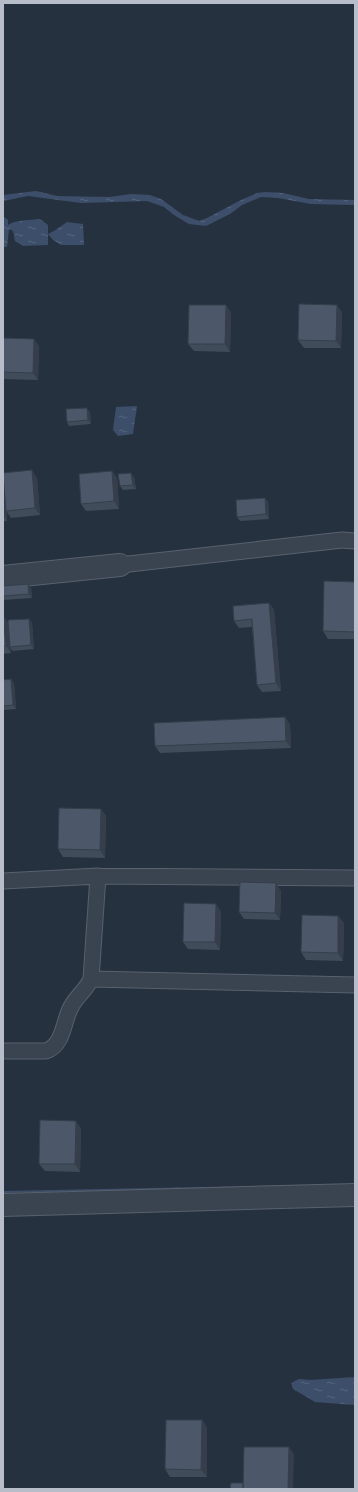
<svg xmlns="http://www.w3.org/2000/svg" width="358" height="1492" font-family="Figtree,sans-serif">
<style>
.water{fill:url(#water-ripples)}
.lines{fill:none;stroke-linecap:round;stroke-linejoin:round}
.service-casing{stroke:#58616d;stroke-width:17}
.minor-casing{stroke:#58616d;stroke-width:24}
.service{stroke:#3a4350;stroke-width:15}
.minor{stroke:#3a4350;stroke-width:22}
.wall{fill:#414c5a}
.shaded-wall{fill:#353e4a}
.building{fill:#4c5869;stroke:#353e4a}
</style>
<defs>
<pattern id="water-ripples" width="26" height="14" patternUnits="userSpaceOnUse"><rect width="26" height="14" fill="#3c4e69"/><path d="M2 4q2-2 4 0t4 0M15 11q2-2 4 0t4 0" fill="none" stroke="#56667d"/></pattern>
</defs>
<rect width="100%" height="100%" fill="#263140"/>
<!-- water -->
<path class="water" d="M 36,191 L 57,196 L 109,197 L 131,194 L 150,195 L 161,199 L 183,215 L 199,221 L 207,218 L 241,200 L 257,193 L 265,192 L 283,193 L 309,199 L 355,200 L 355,205 L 311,204 L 278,198 L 261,197 L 242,205 L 230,214 L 206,226 L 189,224 L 174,215 L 164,207 L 147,201 L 81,203 L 28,196 L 3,201 L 3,195 Z
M 3,216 L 8,220 L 8,225 C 16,220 30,220 40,219 L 48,225 L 48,234 L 54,231 L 67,222 L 83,224 L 84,245 L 61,245 L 53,240 L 48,234 L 48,245 L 23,246 L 15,241 L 13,231 L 9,229 L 7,247 L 3,247 Z
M 137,406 L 133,434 L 118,436 L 113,430 L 116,407 Z
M 355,1184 L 355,1185 L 3,1193 L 3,1191 Z
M 355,1377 L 355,1405 L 315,1402 L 293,1389 L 291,1383 L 299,1379 L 310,1380 Z"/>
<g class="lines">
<!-- service casing -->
<g class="service-casing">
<path id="service" d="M 120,565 L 342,540 L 355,541
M 3,881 L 98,876 L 355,878
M 91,979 L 355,985
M 3,1051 L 46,1051 C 64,1045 63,1021 71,1007 C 76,997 86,990 91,979 L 98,876"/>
</g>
<!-- minor casing -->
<g class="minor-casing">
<path id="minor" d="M 3,577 L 120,565
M 3,1205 L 355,1195"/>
</g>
<!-- service -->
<use href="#service" class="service"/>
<!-- minor -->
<use href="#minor" class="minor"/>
</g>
<!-- wall -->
<path class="wall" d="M 226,305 L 231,313 L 230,352 L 194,351 L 188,344 Z
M 342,312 L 341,348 L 304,348 L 298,340 Z
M 3,338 L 39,346 L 38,380 L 3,379 Z
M 90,412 L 91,424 L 69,426 L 67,422 Z
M 3,467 L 4,473 L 37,478 L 40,515 L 11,518 L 7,512 L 7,521 L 3,521 Z
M 112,471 L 117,478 L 119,509 L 86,511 L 81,504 Z
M 134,477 L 136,489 L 123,490 L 120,486 Z
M 265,498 L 268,502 L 269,519 L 240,521 L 237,517 Z
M 355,582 L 355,639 L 328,639 L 323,631 Z
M 3,586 L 31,588 L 32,598 L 3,600 Z
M 269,603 L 274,610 L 281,691 L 262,692 L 257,685 L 252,627 L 239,628 L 234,621 Z
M 3,616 L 8,623 L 29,619 L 32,623 L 34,649 L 13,651 L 10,648 L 11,653 L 3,654 Z
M 3,680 L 14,683 L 16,709 L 3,710 Z
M 285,717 L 290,725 L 291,748 L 160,753 L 155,746 Z
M 101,809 L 106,816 L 105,858 L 63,857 L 58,849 Z
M 281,891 L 280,920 L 244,919 L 239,912 Z
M 221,911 L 220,950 L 188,949 L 183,942 Z
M 338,916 L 344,923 L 343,961 L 306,960 L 301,952 Z
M 81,1128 L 80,1172 L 45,1171 L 39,1164 Z
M 202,1420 L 207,1428 L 207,1477 L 170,1477 L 165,1469 Z"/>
<!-- shaded-wall -->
<path class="shaded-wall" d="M 226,305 L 231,313 L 230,352 L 225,344 Z
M 337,305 L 342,312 L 341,348 L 336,341 Z
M 34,339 L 39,346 L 38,380 L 33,373 Z
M 87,408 L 90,412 L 91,424 L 88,420 Z
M 3,467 L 7,511 L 6,511 L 7,512 L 7,521 L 3,515 Z
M 32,470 L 37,478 L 40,515 L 35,508 Z
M 112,471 L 117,478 L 119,509 L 114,501 Z
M 131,473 L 134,477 L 136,489 L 133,485 Z
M 265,498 L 268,502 L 269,519 L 266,514 Z
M 28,584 L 31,588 L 32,598 L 29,594 Z
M 269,603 L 274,610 L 281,691 L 276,683 Z
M 3,616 L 9,624 L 11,653 L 6,646 Z
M 29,619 L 32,623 L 34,649 L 31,645 Z
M 11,679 L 14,683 L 16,709 L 13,705 Z
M 285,717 L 290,725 L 291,748 L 286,741 Z
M 101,809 L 106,816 L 105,858 L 100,850 Z
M 276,883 L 281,891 L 280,920 L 275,913 Z
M 216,904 L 221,911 L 220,950 L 215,942 Z
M 338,916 L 344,923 L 343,961 L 338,953 Z
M 76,1121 L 81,1128 L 80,1172 L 75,1164 Z
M 202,1420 L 207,1428 L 207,1477 L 201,1470 Z
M 289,1447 L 294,1454 L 293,1489 L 288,1489 Z"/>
<!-- building -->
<path class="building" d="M 299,304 L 337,305 L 336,341 L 298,340 Z
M 189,305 L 226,305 L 225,344 L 188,344 Z
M 3,338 L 34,339 L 33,373 L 3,372 Z
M 87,408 L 88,420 L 67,422 L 66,409 Z
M 32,470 L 35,508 L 6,511 L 3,473 Z
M 112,471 L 114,501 L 81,504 L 79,474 Z
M 131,473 L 133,485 L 120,486 L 118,474 Z
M 265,498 L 266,514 L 237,517 L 236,500 Z
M 324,581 L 355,582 L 355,632 L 323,631 Z
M 28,584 L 29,594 L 3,596 L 3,586 Z
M 269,603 L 276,683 L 257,685 L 252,619 L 234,621 L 233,606 Z
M 3,616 L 6,646 L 3,646 Z
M 29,619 L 31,645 L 10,647 L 8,620 Z
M 11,679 L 13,705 L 3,706 L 3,680 Z
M 285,717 L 286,741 L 155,746 L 154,723 Z
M 59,808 L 101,809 L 100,850 L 58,849 Z
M 240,882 L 276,883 L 275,913 L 239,912 Z
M 184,903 L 216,904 L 215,942 L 183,942 Z
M 302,915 L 338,916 L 338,953 L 301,952 Z
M 40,1120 L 76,1121 L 75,1164 L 39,1164 Z
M 166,1420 L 202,1420 L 201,1470 L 165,1469 Z
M 244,1447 L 289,1447 L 288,1489 L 243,1489 Z
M 231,1483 L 243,1483 L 243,1489 L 230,1489 Z"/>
<!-- border -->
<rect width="358" height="1492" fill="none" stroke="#b7beca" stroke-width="8"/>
</svg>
